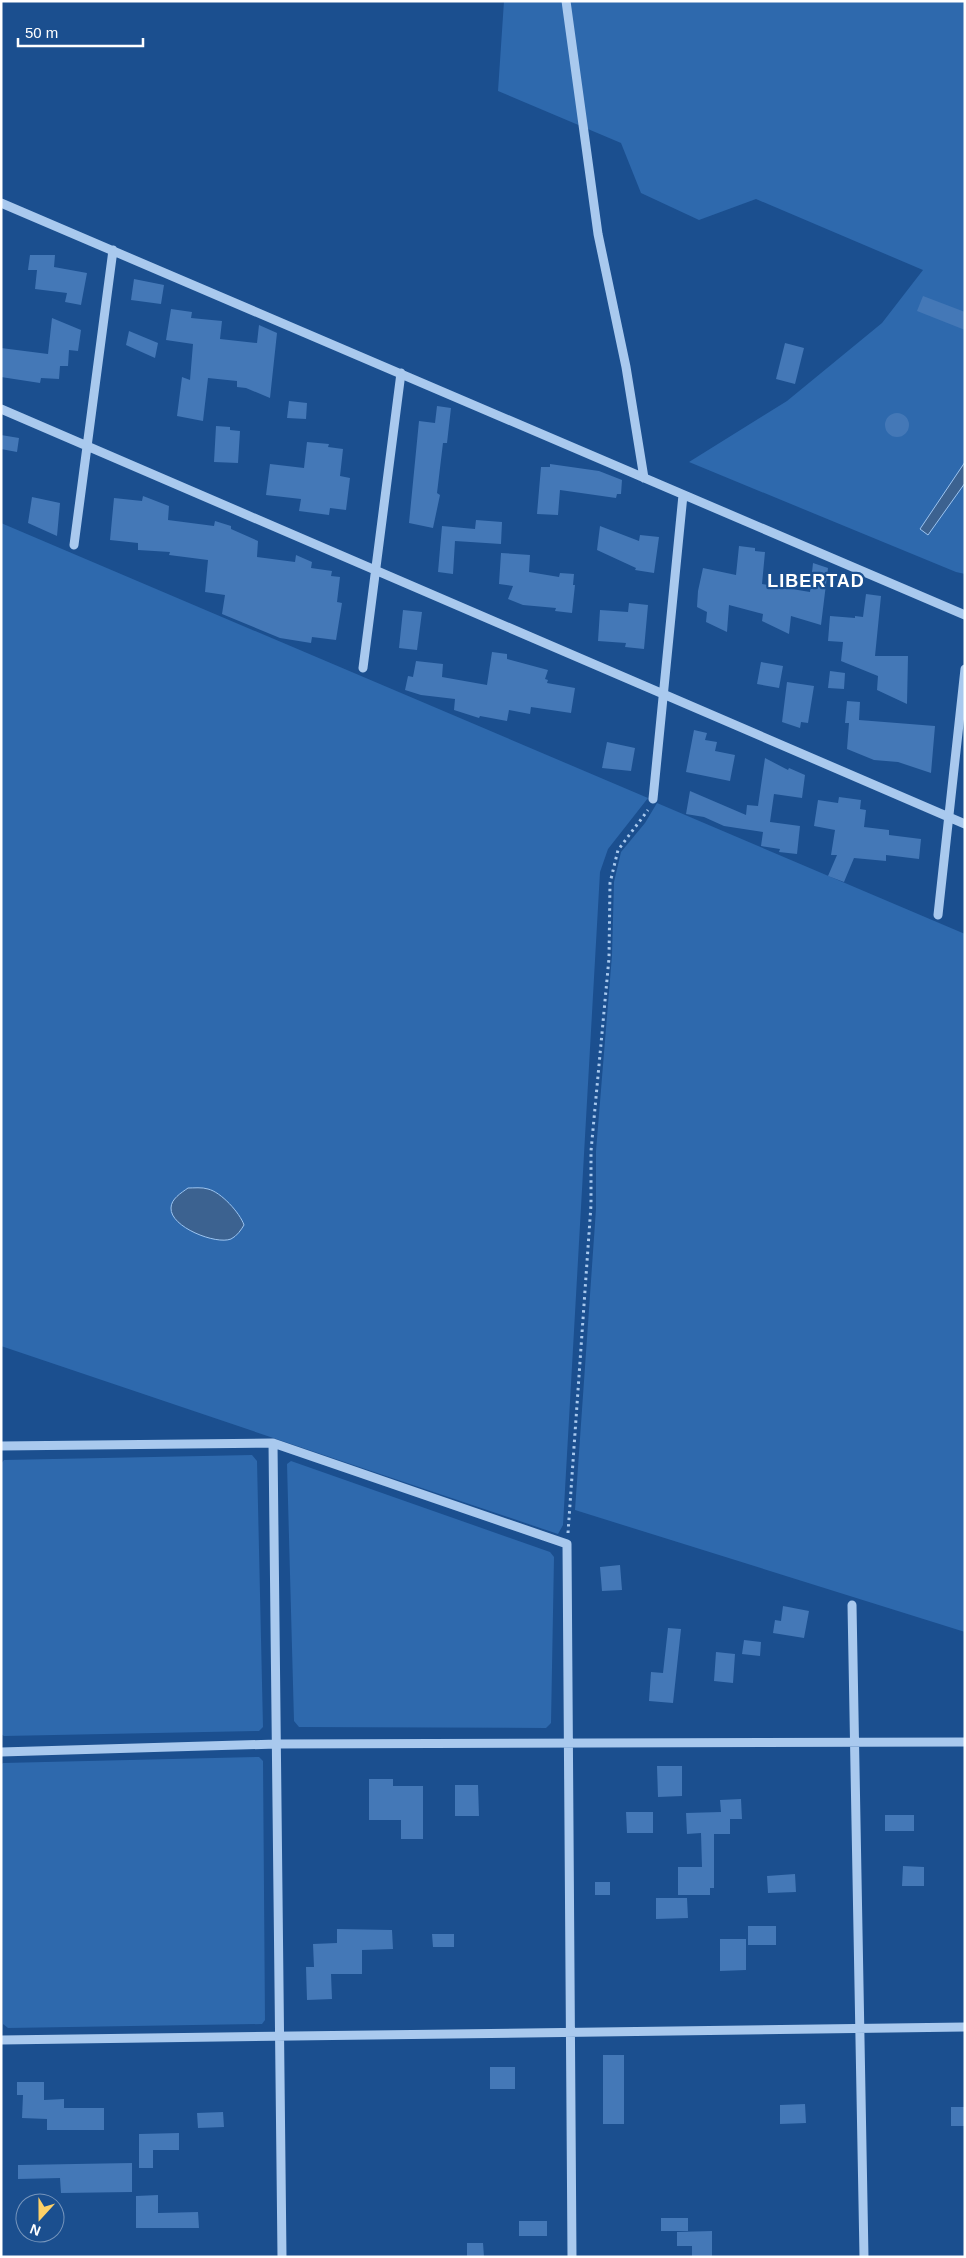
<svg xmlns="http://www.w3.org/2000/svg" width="966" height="2258" font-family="Helvetica,sans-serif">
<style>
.green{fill:#2e69ad}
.water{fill:#3c6290;stroke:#9cc4f0}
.building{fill:#4478b7}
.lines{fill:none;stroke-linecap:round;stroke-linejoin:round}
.path{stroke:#a9c9ee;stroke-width:3;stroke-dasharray:2.5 4;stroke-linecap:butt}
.minor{stroke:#a9c9ee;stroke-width:9}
.labels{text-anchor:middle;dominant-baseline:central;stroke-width:4.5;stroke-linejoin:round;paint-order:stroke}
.district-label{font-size:18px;font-weight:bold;letter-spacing:1px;fill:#fff;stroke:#1b4f8f}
</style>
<rect width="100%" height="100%" fill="#1b4f8f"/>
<!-- green -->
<path class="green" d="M 504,1 L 965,1 L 965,574 L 956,572 L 689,462 L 787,401 L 882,323 L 923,270 L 756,199 L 699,220 L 641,193 L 621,143 L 498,91 Z
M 1,523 L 648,798 L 608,849 L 600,872 L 563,1525 L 558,1534 L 1,1346 Z
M 657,803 L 965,934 L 965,1632 L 575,1510 L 596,1209 L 596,1151 L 612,955 L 614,882 L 621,852 L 645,823 Z
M 252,1455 L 257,1461 L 263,1727 L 259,1731 L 4,1736 L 1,1734 L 1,1464 L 4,1460 Z
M 291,1461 L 550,1552 L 554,1557 L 551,1723 L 546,1728 L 299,1727 L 294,1721 L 287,1464 Z
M 259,1757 L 263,1761 L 265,2020 L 262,2024 L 8,2028 L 3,2024 L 1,1765 L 3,1763 Z"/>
<!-- water -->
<path class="water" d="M 965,462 L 965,483 L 928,535 L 920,529 Z
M 188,1188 C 194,1188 202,1187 208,1189 C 221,1192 240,1213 244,1225 C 241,1230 237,1236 231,1239 C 216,1245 170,1227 171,1208 C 171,1199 181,1193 188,1188 Z"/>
<!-- building -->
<path class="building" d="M 30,255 L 55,255 L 54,267 L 87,273 L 81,305 L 65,302 L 67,293 L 35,289 L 37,270 L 28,270 Z
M 134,279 L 164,285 L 161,304 L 131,300 Z
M 923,296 L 965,312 L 965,330 L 917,311 Z
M 171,309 L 192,312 L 191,318 L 222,321 L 220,339 L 257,343 L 259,325 L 277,333 L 270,398 L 246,388 L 237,387 L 237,381 L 208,378 L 203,421 L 177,416 L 182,377 L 190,380 L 193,344 L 166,340 Z
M 52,318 L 81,330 L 78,351 L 69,350 L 68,366 L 60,366 L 59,379 L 41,378 L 40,383 L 1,377 L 1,348 L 48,354 Z
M 129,331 L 158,343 L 155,358 L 126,345 Z
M 785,343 L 804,348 L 795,384 L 776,379 Z
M 289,401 L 307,403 L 306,419 L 287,418 Z
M 437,406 L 451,408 L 447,443 L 443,443 L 437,493 L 440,495 L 433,528 L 409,523 L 419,421 L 435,423 Z
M885 425a12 12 0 1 1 24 0a12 12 0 1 1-24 0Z
M 216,426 L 230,427 L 230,430 L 240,431 L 238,463 L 214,462 Z
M 1,435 L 19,438 L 17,452 L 1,449 Z
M 307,442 L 329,444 L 328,447 L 343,449 L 340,476 L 350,478 L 346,510 L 330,508 L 329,515 L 299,511 L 301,499 L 266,495 L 270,464 L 304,468 Z
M 550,464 L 599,471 L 622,480 L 621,494 L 617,494 L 616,498 L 560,490 L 558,515 L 537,514 L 541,467 L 550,467 Z
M 143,496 L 169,506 L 168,520 L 214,526 L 215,521 L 231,526 L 231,529 L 258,541 L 257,557 L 295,562 L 296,555 L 312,562 L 311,568 L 332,571 L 331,576 L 340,577 L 337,602 L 342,603 L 336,640 L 312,637 L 311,643 L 280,638 L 222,614 L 225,595 L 205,592 L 208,560 L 169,555 L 170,552 L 138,550 L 138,543 L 110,540 L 114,498 L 142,501 Z
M 32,497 L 60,503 L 57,536 L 28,523 Z
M 476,520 L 502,522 L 501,544 L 455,541 L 453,574 L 438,572 L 442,526 L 475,529 Z
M 600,526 L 639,541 L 640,535 L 659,537 L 654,573 L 635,570 L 636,568 L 597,550 Z
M 739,546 L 755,548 L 755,551 L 765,552 L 762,584 L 810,592 L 813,563 L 828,568 L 821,625 L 791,616 L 789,634 L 762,621 L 763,614 L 729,605 L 727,632 L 706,622 L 707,612 L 697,607 L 698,591 L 703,568 L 736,575 Z
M 501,553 L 530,555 L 529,572 L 559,577 L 560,573 L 574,574 L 573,585 L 575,585 L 572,613 L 555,611 L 556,608 L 523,605 L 508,599 L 513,586 L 499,584 Z
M 866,594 L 881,596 L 875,656 L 908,656 L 907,704 L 877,690 L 878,676 L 841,661 L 843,642 L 828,641 L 830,616 L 855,618 L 855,616 L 863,617 Z
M 629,603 L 648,605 L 644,649 L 625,647 L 626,643 L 598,641 L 600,610 L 628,612 Z
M 403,610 L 422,612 L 417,650 L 399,648 Z
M 492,652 L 507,654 L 507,659 L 548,670 L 545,679 L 548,680 L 547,683 L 575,688 L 571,713 L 531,707 L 530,714 L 509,710 L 507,721 L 480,716 L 479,718 L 454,710 L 455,699 L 421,695 L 405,690 L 408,676 L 413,677 L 416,661 L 443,664 L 442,677 L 487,685 Z
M 761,662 L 783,666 L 779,688 L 757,684 Z
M 830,671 L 845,673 L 844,689 L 828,688 Z
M 787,682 L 814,686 L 808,723 L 801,722 L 800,728 L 782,722 Z
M 847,701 L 860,702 L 859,720 L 935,726 L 931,773 L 898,762 L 874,760 L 847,749 L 849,723 L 845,723 Z
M 694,730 L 707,733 L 705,740 L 717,742 L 715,751 L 735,755 L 730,781 L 686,772 Z
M 607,742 L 635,748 L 631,771 L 602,768 Z
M 765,758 L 788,770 L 789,768 L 805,775 L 802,798 L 774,794 L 770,822 L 800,826 L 797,854 L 779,852 L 780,849 L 761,846 L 763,832 L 724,826 L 704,817 L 686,814 L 690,791 L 746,815 L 747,805 L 758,806 Z
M 839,797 L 861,800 L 860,809 L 866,810 L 864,827 L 889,830 L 889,835 L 921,839 L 919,859 L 886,855 L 886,861 L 854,858 L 844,882 L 828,876 L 837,855 L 831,855 L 835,830 L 814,826 L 818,800 L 838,803 Z
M 620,1565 L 622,1590 L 602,1591 L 600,1567 Z
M 783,1606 L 809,1611 L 804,1638 L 773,1633 L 775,1620 L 781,1621 Z
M 668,1628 L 681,1629 L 673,1703 L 649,1701 L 651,1672 L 663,1673 Z
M 744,1640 L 761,1642 L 760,1656 L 742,1654 Z
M 716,1652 L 735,1654 L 733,1683 L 714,1681 Z
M 657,1766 L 682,1766 L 682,1796 L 658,1797 Z
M 369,1779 L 393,1779 L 393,1786 L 423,1786 L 423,1839 L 401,1839 L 401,1820 L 369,1820 Z
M 455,1785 L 478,1785 L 479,1816 L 455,1816 Z
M 741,1799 L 742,1819 L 730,1819 L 730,1834 L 714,1834 L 714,1888 L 710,1888 L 710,1895 L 678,1895 L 678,1867 L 702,1867 L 701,1833 L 687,1834 L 686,1813 L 721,1812 L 720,1800 Z
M 626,1812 L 653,1812 L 653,1833 L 627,1833 Z
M 885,1815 L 914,1815 L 914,1831 L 885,1831 Z
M 903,1866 L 924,1867 L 924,1886 L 902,1886 Z
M 795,1874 L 796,1892 L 768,1893 L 767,1876 Z
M 595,1882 L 610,1882 L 610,1895 L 595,1895 Z
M 656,1898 L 687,1898 L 688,1918 L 656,1919 Z
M 748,1926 L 776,1926 L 776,1945 L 748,1945 Z
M 337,1929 L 392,1930 L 393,1949 L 362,1950 L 362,1974 L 331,1974 L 332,1999 L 307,2000 L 306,1967 L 314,1967 L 313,1944 L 337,1943 Z
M 432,1934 L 454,1934 L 454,1947 L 433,1947 Z
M 720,1939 L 746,1939 L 746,1970 L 720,1971 Z
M 603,2055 L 624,2055 L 624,2124 L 603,2124 Z
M 490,2067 L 515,2067 L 515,2089 L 490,2089 Z
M 17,2082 L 44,2082 L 44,2100 L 64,2099 L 64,2108 L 104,2108 L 104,2130 L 47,2130 L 47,2119 L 22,2118 L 23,2095 L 17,2095 Z
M 805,2104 L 806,2123 L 780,2124 L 780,2105 Z
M 951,2107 L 965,2107 L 965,2126 L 951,2126 Z
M 223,2112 L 224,2127 L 198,2128 L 197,2113 Z
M 179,2133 L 179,2150 L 153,2150 L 153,2168 L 139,2168 L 139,2134 Z
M 132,2163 L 132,2192 L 61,2193 L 60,2178 L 18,2179 L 18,2165 Z
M 158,2195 L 158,2213 L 198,2212 L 199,2228 L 136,2228 L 136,2196 Z
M 661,2218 L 688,2218 L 688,2231 L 661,2231 Z
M 519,2221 L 547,2221 L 547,2236 L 519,2236 Z
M 712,2231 L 712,2257 L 692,2257 L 692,2246 L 677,2246 L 677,2232 Z
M 467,2243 L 483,2243 L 484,2257 L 467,2257 Z"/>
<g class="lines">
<!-- path -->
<path class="path" d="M 568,1533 L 591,1205 L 591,1151 L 609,958 L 610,883 L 618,850 L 648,810"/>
<!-- minor -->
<path class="minor" d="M 566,1 L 598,234 L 626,367 L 644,478
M 1,203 L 965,615
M 1,409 L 965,824
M 74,545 L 113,250
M 363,668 L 401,373
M 653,799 L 683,495
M 938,915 L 965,669
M 273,1443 L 282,2257
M 1,1446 L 273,1443 L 567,1544 L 572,2257
M 852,1605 L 864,2257
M 1,1752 L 276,1744 L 965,1742
M 1,2040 L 965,2027"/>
</g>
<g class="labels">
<!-- district labels -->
<g class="district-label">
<text x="816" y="581">LIBERTAD</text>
</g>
</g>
<!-- border -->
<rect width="966" height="2258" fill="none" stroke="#ffffff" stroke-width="5"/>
<!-- north arrow -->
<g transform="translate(40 2218) rotate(201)"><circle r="24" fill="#1b4f8f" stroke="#7695bc"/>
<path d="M0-4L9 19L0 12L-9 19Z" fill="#ffd166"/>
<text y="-8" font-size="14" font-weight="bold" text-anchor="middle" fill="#ffffff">N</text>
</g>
<!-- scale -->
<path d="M18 38v8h125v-8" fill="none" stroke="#ffffff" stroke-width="2.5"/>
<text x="25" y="38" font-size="15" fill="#ffffff" stroke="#1b4f8f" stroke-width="4" paint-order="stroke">50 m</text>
</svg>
